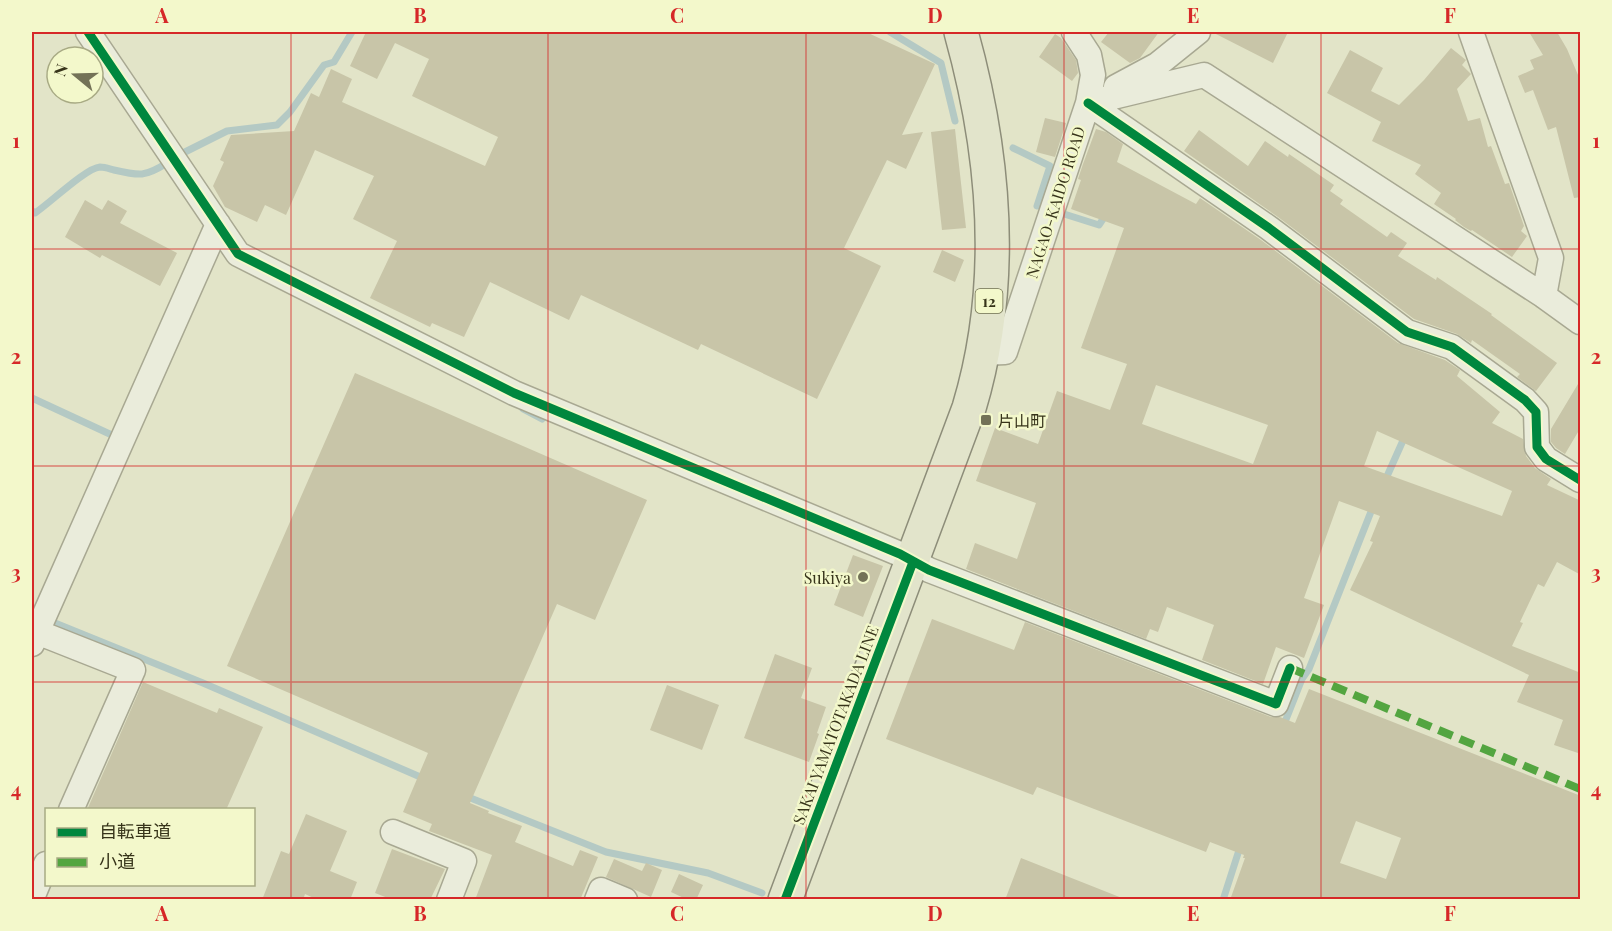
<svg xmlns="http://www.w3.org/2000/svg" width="1612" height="931" font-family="'Playfair Display','Noto Sans JP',serif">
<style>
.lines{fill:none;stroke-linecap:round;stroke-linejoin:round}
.stream{stroke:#b4c9c4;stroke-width:7}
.building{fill:#c8c5a8;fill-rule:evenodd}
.street-casing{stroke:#a8a892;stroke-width:27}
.primary-casing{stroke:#8d8d79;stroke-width:36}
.street{stroke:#eaecdb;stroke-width:24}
.primary{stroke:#e2e4cb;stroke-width:33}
.quiet{stroke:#53a540;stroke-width:8;stroke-dasharray:15 8;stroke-linecap:butt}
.cycleway-casing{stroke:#f3f8cb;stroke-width:13}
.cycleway{stroke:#00873e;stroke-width:9}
.grid{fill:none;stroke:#d62828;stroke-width:1.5;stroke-opacity:0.55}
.poi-dot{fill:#737257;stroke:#f3f8cb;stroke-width:2}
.labels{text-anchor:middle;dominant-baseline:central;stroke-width:5;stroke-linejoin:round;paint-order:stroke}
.shield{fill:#f3f8cb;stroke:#6f6f4f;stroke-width:1.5}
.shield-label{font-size:15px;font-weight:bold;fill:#37341a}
.street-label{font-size:16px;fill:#37341a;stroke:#f3f8cb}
.poi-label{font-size:16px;fill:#37341a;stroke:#f3f8cb;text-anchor:start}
.neatline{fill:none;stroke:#d62828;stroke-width:2}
.grid-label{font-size:20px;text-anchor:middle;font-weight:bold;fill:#d62828}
</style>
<rect width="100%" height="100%" fill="#e2e4c8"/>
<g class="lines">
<!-- stream -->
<path class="stream" d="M 890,32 L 941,63 L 955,121
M 1013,148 L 1050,166 L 1037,206
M 185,152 L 227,131 L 277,125 L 290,112 L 324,65 L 334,62 L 352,32
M 32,211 L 35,213 C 50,203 86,168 100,167 C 105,167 110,169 114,170 C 140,176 145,177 167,163
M 1061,213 L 1099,225 L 1107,213
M 32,398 L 114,436 L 112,440
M 523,409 L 542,419
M 1384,483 L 1405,436
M 55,623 L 203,683 L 425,779
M 1283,727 L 1302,679 L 1309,669 L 1374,504
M 463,795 L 606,852 L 708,873 L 762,893
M 1223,900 L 1241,844"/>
</g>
<!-- building -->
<path class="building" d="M 366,32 L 866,32 L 935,64 L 902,135 L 923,132 L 906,169 L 887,160 L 844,248 L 881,266 L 817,399 L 701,344 L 698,350 L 581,295 L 569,320 L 490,282 L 464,337 L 432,323 L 430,327 L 370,298 L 397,241 L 353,219 L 374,176 L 315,150 L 286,215 L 265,205 L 257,222 L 225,207 L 213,186 L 224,162 L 220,160 L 231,135 L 294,131 L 311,93 L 319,97 L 331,69 L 352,79 L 342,102 L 485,166 L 498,137 L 412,96 L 429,59 L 395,43 L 377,79 L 350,66 Z
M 1109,32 L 1159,32 L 1140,58 L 1130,63 L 1101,42 Z
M 1212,32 L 1288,32 L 1273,63 Z
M 1529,32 L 1557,32 L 1567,49 L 1581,82 L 1581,197 L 1574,198 L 1556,127 L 1548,130 L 1533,90 L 1525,93 L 1518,76 L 1534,69 L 1530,60 L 1543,55 Z
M 1055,34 L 1061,38 L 1076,60 L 1078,73 L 1072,81 L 1039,57 Z
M 1451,48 L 1466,60 L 1462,65 L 1471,74 L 1457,89 L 1468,121 L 1480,118 L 1488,147 L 1491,146 L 1505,184 L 1509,183 L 1524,226 L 1521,231 L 1527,236 L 1512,257 L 1472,230 L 1471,231 L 1464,227 L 1455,220 L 1456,219 L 1434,204 L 1441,193 L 1415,174 L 1421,165 L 1372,141 L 1381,122 L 1327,93 L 1350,50 L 1383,68 L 1371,91 L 1399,105 L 1424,80 Z
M 1045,118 L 1066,123 L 1055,157 L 1036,152 Z
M 955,129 L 966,228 L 942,230 L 931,132 Z
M 1096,129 L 1106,132 L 1123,144 L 1117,162 L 1196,204 L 1200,198 L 1261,240 L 1398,343 L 1445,360 L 1460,370 L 1457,376 L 1500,412 L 1492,423 L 1523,439 L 1526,456 L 1535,468 L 1551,479 L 1547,485 L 1581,501 L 1581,575 L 1557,562 L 1544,587 L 1538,584 L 1520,622 L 1523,623 L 1512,646 L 1581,673 L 1581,754 L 1554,745 L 1563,720 L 1517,702 L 1529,675 L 1350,590 L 1373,542 L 1370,541 L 1380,516 L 1339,501 L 1304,598 L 1324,605 L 1304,658 L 1276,647 L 1263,684 L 1202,660 L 1214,625 L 1167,607 L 1158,632 L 1150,629 L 1146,639 L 966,569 L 975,543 L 1017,559 L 1036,503 L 976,481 L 995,428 L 1038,444 L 1057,391 L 1110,410 L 1127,364 L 1081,348 L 1124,228 L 1071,209 L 1081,180 L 1078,179 L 1083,164 ZM 1156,385 L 1268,425 L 1253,464 L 1142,424 ZM 1377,431 L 1512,491 L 1502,516 L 1364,466 Z
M 1199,130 L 1248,166 L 1265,141 L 1288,157 L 1289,154 L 1334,185 L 1330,191 L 1343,200 L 1340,204 L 1387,237 L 1391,232 L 1407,243 L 1398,256 L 1436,280 L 1437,277 L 1492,314 L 1491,315 L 1557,363 L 1536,391 L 1517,377 L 1520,374 L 1472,340 L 1471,343 L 1457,334 L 1414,319 L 1278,217 L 1184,151 Z
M 85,200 L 102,210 L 108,200 L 127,211 L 120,223 L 177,253 L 160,286 L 102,255 L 100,258 L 65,237 Z
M 942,250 L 964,260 L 955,282 L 933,272 Z
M 355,373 L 647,500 L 595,620 L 557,604 L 470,803 L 489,811 L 488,813 L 522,826 L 515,842 L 573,866 L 580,850 L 598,857 L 580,900 L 475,900 L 492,855 L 429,831 L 432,824 L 403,812 L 428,753 L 227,666 Z
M 1581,379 L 1581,427 L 1565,454 L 1556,448 L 1551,442 L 1551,429 Z
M 853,555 L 883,566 L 863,617 L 834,605 Z
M 932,619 L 1014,650 L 1025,622 L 1271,717 L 1280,717 L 1295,723 L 1309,689 L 1581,796 L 1581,900 L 1230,900 L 1245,858 L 1243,858 L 1244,855 L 1210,842 L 1206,852 L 1037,787 L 1033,795 L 886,739 ZM 1356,821 L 1401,838 L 1386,879 L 1340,863 Z
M 775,654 L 812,668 L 801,698 L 826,707 L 817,733 L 819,734 L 809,762 L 744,738 Z
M 143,682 L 217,713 L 219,708 L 263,727 L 226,810 L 87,810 Z
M 667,685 L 719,705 L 702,750 L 650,730 Z
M 306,814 L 347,831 L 330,871 L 357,882 L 350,900 L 318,900 L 305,894 L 303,900 L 262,900 L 281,851 L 289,854 Z
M 392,849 L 445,869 L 430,900 L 393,900 L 375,893 Z
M 1021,858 L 1122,898 L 1122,900 L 1005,900 Z
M 614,859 L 642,871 L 646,863 L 662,870 L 651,897 L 606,877 Z
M 679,874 L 703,885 L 696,900 L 688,900 L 671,892 Z"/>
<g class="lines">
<!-- street casing -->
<g class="street-casing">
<path id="street" d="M 88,32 L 238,254 L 514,393 L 900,554 L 929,570 L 1276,704 L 1290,668
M 1471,32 L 1551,258 L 1544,296
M 1116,87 L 1157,65 L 1198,32
M 1088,103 L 1269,228 L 1407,332 L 1452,347 L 1525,400 L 1536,412 L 1537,447 L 1546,459 L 1580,480
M 1088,103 L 1204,75 L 1544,296 L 1580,322
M 982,353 L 1005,352 L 1088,103 L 1093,75 L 1089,55 L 1074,32
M 37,632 L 218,224
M 32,644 L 37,632 L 133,670 L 71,810
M 393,832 L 464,861 L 449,900
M 32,898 L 46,864
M 597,900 L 601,890 L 625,900"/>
</g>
<!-- primary casing -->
<g class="primary-casing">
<path id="primary" d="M 785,900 L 969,408 C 1006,285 995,154 961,32"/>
</g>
<!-- street -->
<use href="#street" class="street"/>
<!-- primary -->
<use href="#primary" class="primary"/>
<!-- quiet -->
<path class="quiet" d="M 1290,668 L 1580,789"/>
<!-- cycleway casing -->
<g class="cycleway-casing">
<path id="cycleway" d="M 88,32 L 238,254 L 514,393 L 900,554 L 929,570 L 1276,704 L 1290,668
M 1088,103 L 1269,228 L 1407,332 L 1452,347 L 1525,400 L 1536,412 L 1537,447 L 1546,459 L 1580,480
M 785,900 L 913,562"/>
</g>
<!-- cycleway -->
<use href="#cycleway" class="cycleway"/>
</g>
<!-- grid -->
<path class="grid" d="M 291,32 L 291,900M 548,32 L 548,900M 806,32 L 806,900M 1064,32 L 1064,900M 1321,32 L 1321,900M 32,249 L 1580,249M 32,466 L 1580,466M 32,682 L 1580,682"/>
<!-- markers -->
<g class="poi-dot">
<rect x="980" y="414" width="12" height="12" rx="3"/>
<circle cx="863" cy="577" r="6"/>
</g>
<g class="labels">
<!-- shield labels -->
<rect class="shield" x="975.5" y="289" width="27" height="24" rx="4.5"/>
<g class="shield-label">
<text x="989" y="301">12</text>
</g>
<!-- street labels -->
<g class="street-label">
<text transform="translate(1055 202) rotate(-72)">NAGAO-KAIDO ROAD</text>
<text transform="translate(835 725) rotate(-69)">SAKAI YAMATOTAKADA LINE</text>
</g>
<!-- poi labels -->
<g class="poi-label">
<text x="998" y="420">片山町</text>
<text x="851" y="577" text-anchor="end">Sukiya</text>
</g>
</g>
<!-- border -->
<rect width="1612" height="931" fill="none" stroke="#f3f8cb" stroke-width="66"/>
<!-- legend -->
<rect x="45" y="808" width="210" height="78" fill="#f3f8cb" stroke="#a8aa84" stroke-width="1.5"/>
<rect x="57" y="828" width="30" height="9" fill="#00873e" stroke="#a8aa84" stroke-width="1.5"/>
<text x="99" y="838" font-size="18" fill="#37341a">自転車道</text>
<rect x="57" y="858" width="30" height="9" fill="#53a540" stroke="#a8aa84" stroke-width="1.5"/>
<text x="99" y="868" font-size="18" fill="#37341a">小道</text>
<!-- north arrow -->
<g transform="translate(75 75) rotate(289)"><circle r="28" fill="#f3f8cb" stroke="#a8aa84" stroke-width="1.5"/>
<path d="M0-4.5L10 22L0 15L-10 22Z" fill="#737257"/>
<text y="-9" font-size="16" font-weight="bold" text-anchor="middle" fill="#37341a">N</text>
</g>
<rect x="33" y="33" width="1546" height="865" class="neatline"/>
<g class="grid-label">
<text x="162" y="23">A</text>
<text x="420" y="23">B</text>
<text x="677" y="23">C</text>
<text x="935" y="23">D</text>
<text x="1193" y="23">E</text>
<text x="1450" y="23">F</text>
<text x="16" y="148">1</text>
<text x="1596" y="148">1</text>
<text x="16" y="364">2</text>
<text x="1596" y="364">2</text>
<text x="16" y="580">3</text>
<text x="1596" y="580">3</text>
<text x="16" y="797">4</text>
<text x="1596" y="797">4</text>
<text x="162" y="921">A</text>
<text x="420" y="921">B</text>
<text x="677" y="921">C</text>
<text x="935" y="921">D</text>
<text x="1193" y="921">E</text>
<text x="1450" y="921">F</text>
</g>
</svg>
